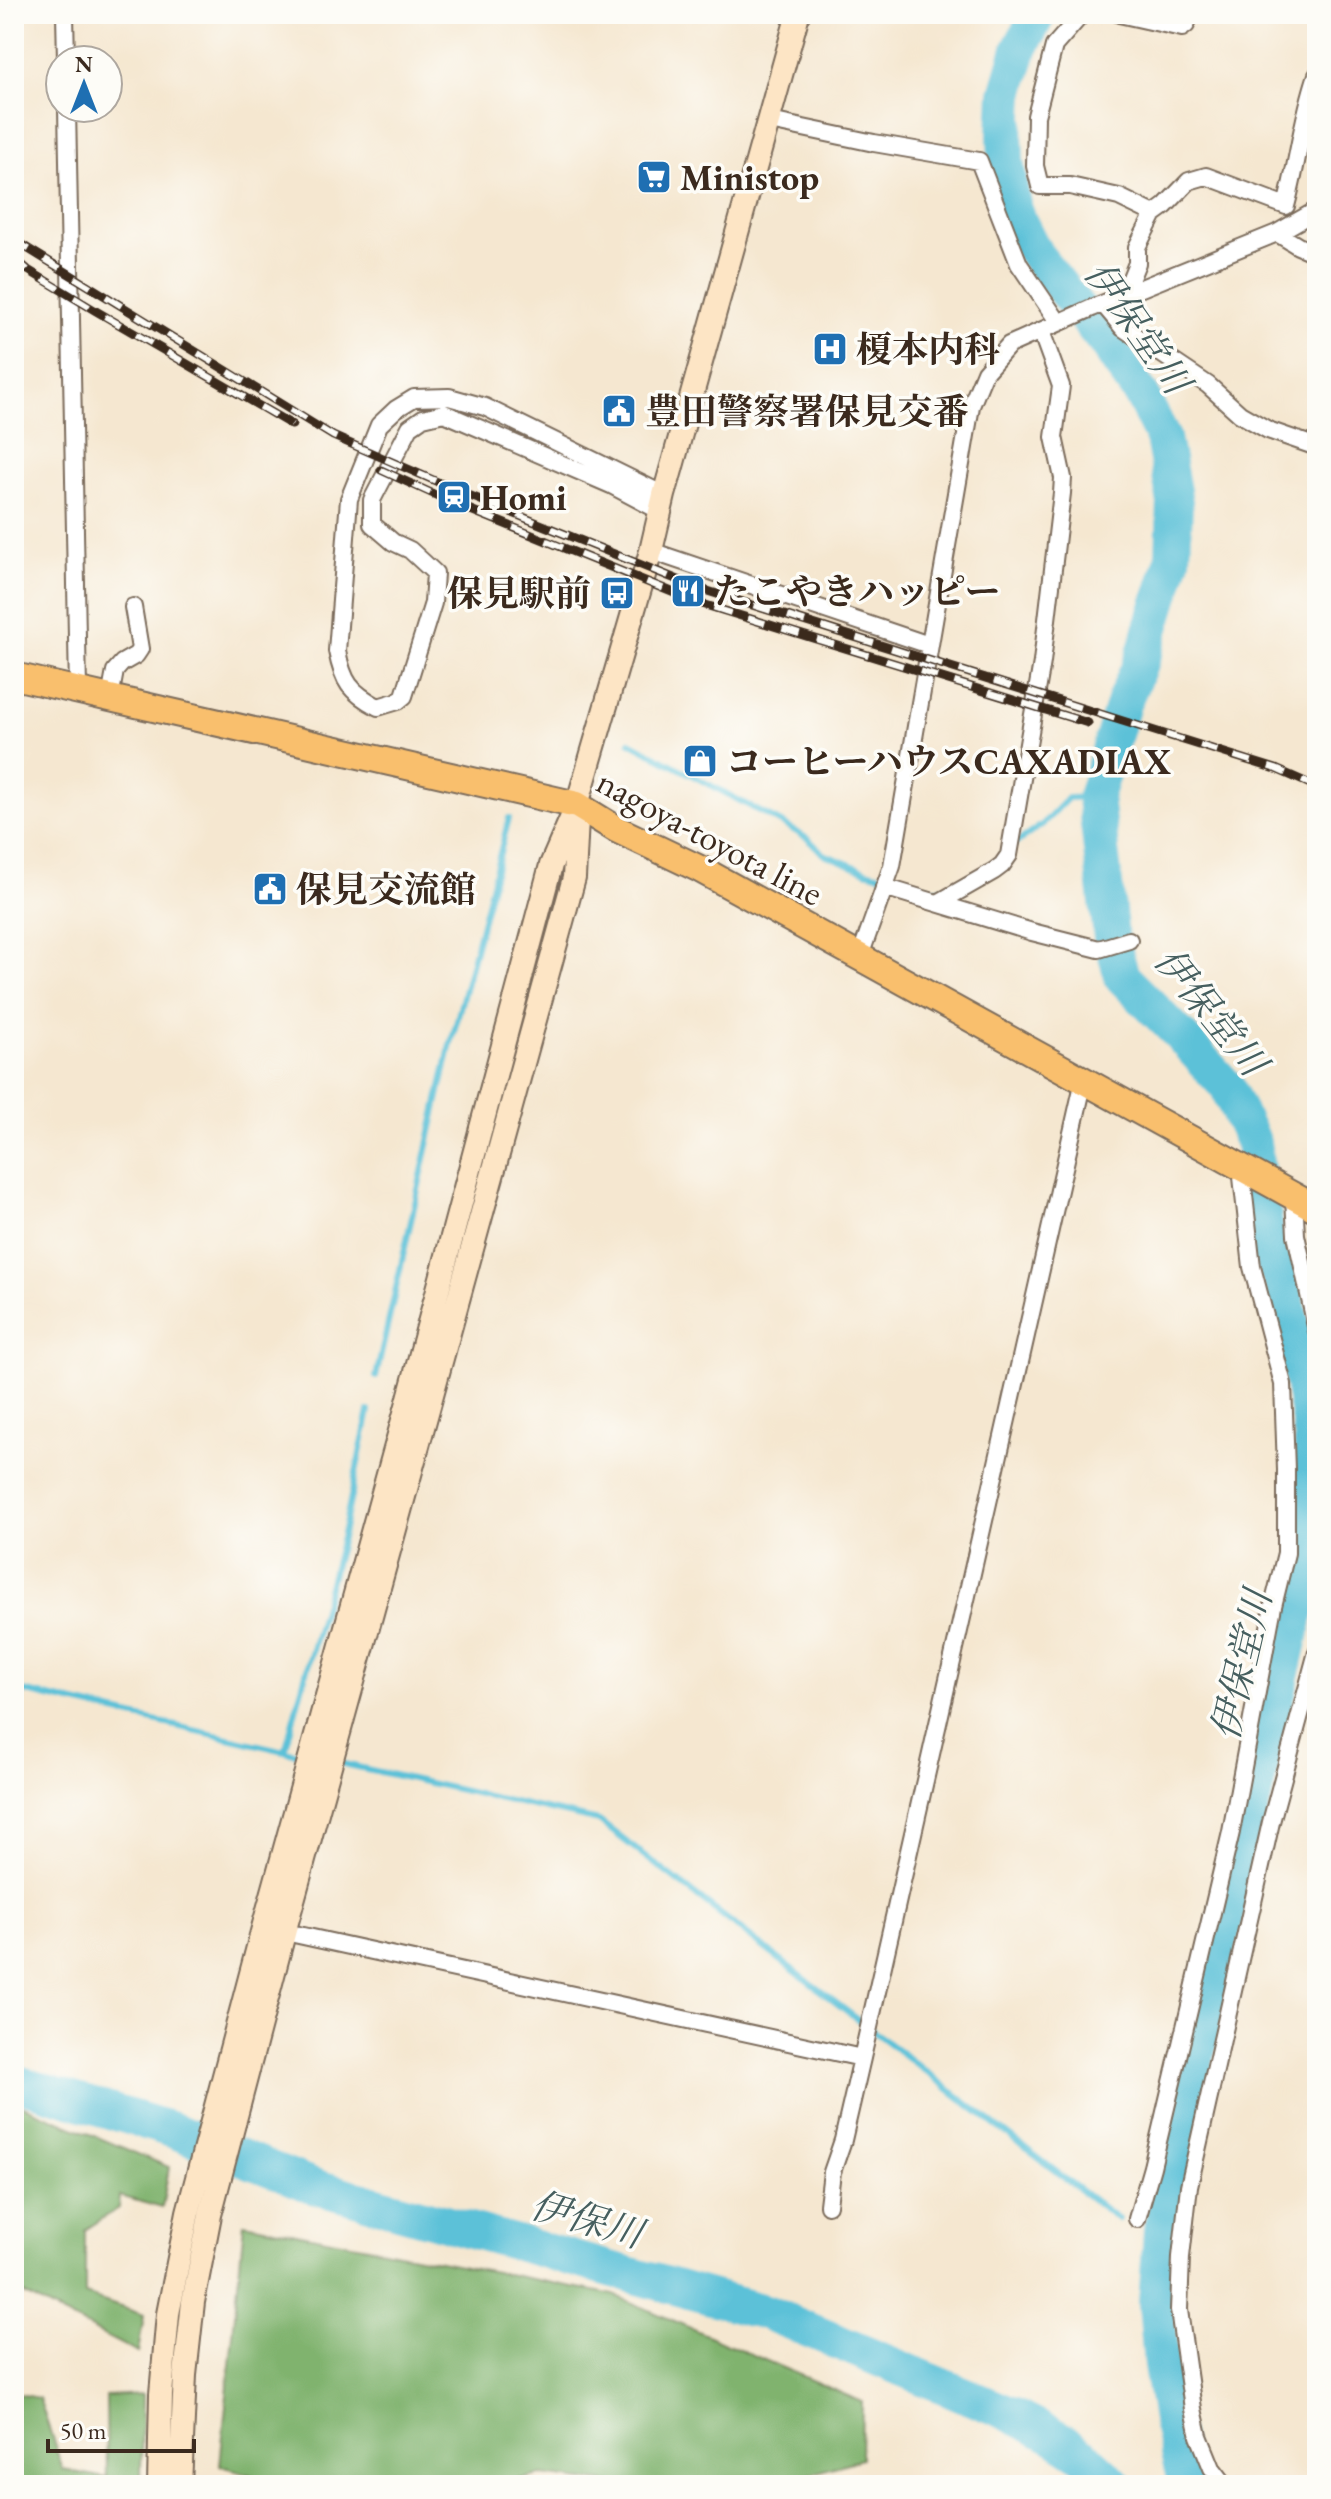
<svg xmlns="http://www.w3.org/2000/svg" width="1331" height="2499" font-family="'EB Garamond','Noto Serif JP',serif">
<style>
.forest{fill:#80b36e;stroke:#5e6e46;stroke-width:2}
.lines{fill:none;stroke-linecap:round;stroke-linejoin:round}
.stream{stroke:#5bc1d8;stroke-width:6}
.river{stroke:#5bc1d8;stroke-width:36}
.street-casing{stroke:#7c6c5c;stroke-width:20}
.secondary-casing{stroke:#7c6c5c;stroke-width:26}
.primary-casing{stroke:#7c6c5c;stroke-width:30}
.street{stroke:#fff;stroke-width:16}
.secondary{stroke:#fde5c5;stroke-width:22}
.primary{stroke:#f9bf6d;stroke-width:26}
.rail-casing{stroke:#3b2a1e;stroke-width:9}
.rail{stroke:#fdfcf7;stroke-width:6;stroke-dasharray:18;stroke-linecap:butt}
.labels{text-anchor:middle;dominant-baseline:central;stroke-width:7;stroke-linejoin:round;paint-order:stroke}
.poi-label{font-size:36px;font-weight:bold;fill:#3b2a1e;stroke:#fdfcf7;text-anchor:start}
.street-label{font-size:36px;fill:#3b2a1e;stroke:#fdfcf7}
.water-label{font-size:38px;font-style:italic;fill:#465f5f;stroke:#fdfcf7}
</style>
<rect width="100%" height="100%" fill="#fdfcf7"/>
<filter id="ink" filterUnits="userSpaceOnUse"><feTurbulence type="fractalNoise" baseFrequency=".0125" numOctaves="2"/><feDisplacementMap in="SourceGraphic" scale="16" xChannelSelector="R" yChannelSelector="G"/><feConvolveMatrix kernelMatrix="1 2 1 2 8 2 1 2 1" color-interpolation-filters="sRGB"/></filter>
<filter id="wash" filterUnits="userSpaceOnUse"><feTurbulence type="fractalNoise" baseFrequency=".006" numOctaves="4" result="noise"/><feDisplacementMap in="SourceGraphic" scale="32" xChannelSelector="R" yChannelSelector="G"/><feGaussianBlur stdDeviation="1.8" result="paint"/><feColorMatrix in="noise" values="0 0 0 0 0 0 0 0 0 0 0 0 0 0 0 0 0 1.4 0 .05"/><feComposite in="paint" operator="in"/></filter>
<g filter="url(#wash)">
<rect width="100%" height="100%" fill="#f5e7d0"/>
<!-- forest -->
<path class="forest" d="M 14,2102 L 169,2167 L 162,2208 L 120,2196 L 119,2208 L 85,2230 L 85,2295 L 144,2315 L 138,2353 L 14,2289 Z
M 244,2223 L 614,2295 L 862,2402 L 861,2459 L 798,2478 L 796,2485 L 623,2485 L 541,2475 L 491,2485 L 280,2485 L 220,2465 Z
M 14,2393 L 39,2398 L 63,2470 L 107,2478 L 106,2396 L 142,2394 L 141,2485 L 14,2485 Z"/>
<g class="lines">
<!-- stream -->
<path class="stream" d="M 630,742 L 785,825 L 808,839 L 824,854 L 866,871 L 937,890 L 954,887
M 1015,844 L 1043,824 L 1068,798 L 1095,797
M 376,1377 L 450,1047 L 509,818
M 14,1689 L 285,1751 L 343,1534 L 369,1411
M 285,1751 L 304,1755
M 335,1762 L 599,1821 L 1118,2219"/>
<!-- river -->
<path class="river" d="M 1038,14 L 1020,49 L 1007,94 L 1005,135 L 1006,162 L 1014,211 L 1036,255 L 1105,342 L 1142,396 L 1163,438 L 1175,502 L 1173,559 L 1142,660 L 1124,701 L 1095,797 L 1111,937 L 1122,977 L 1178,1033 L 1227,1087 L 1253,1143 L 1269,1252 L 1283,1287 L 1292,1324 L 1312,1438 L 1311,1533 L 1299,1602 L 1217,1956 L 1161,2231 L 1156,2303 L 1161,2365 L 1171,2425 L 1186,2485
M 14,2082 L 172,2130 L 316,2187 L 768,2313 L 1006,2412 L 1055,2437 L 1083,2455 L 1116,2485"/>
</g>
</g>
<g filter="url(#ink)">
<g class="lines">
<!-- street casing -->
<g class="street-casing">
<path id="street" d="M 65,14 L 66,60
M 1082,14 L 1054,46 L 1036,116 L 1035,166 L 1040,186 L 1070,186 L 1119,197 L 1154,214
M 1119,14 L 1182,28 L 1186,25 L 1190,14
M 67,108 L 78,690
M 770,121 L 874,143 L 979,161 L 1019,264 L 1059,323
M 1277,233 L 1298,246 L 1317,254
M 1124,295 L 1137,263 L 1137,247 L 1154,214 L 1165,206 L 1189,181 L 1206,176 L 1286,206 C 1298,162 1302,118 1317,75
M 1103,304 L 1123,328 L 1208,385 L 1240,414 L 1268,430 L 1317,447
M 660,511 L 611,485 L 444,413 L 423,418 L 410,427 L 372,500 L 372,524 L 393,542 L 410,550 L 435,573 L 433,603 L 404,696 L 398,701 L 378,707 C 350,692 343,682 337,651 L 349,499 L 379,425 L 396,409 L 414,398 L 449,397 L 485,407 L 664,495
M 651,551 L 929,645
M 110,698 L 115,671 L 122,663 L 136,655 L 140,649 L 133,607
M 884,887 L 1032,932 L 1099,949 L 1129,940
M 938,903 L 994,871 L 1002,865 L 1009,855 L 1042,662 L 1062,493 L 1063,478 L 1054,437 L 1061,386 L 1041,331
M 860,956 L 892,866 L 971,406 L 985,372 L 1009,345 L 1092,308 L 1277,233 L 1317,210
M 1294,1198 L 1296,1235 L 1317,1331
M 285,1932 L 862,2058
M 828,2205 L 832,2172 L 843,2140 L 862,2058 L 1084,1080
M 1137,2219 L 1152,2167 L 1231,1832 L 1273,1606 L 1286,1553 L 1286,1470 L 1283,1384 L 1252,1267 L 1241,1168
M 1225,2485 L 1212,2468 L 1199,2436 L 1193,2409 L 1179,2310 L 1181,2257 L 1189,2186 L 1271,1822 L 1317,1652"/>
</g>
<!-- secondary casing -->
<g class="secondary-casing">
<path id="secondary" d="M 159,2485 L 161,2394 L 168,2314 L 188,2212 L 263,1928 L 408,1402 L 551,865 L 577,805 L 651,551 L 664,495 L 798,14
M 180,2485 L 185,2375 L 193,2302 L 210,2215 L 287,1922 L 574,878 L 577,819"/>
</g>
<!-- primary casing -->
<g class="primary-casing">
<path id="primary" d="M 14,676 L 577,805 L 616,829 L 700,869 L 1317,1209"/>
</g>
<!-- street -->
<use href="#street" class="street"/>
<!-- secondary -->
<use href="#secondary" class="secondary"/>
<!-- primary -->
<use href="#primary" class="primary"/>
<!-- rail casing -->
<g class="rail-casing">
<path id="rail" d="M 14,240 L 333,436 L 456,490 L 698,588 L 1276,769 L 1317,787
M 14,258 L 28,270 L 96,311 L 292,425
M 381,470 L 451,502 L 699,603 L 1088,723"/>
</g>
<!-- rail -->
<use href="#rail" class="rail"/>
</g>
</g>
<!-- icons -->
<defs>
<g id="supermarket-square" transform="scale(1.8)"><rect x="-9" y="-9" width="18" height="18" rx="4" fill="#1f6fb2" stroke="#fdfcf7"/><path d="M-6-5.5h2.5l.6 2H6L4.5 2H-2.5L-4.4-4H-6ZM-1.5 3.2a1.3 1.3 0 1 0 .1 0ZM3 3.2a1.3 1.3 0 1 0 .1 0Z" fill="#fff"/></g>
<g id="hospital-square" transform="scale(1.8)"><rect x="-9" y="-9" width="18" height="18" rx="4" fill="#1f6fb2" stroke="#fdfcf7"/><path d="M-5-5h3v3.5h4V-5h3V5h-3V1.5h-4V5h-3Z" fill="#fff"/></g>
<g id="civic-square" transform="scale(1.8)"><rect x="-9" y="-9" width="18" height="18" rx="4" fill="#1f6fb2" stroke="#fdfcf7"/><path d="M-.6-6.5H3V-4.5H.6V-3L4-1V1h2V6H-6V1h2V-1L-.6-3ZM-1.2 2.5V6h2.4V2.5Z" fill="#fff"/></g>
<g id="station-square" transform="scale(1.8)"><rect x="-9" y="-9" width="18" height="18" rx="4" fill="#1f6fb2" stroke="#fdfcf7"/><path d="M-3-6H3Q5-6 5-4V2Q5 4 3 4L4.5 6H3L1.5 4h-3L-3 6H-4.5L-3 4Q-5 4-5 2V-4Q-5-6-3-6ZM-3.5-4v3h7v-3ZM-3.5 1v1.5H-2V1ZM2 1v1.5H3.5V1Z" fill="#fff"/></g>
<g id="restaurant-square" transform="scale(1.8)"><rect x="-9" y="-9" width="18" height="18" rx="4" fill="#1f6fb2" stroke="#fdfcf7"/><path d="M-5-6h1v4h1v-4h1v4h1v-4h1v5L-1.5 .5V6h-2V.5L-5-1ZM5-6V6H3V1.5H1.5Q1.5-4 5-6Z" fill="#fff"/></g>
<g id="bus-square" transform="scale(1.8)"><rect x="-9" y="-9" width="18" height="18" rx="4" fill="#1f6fb2" stroke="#fdfcf7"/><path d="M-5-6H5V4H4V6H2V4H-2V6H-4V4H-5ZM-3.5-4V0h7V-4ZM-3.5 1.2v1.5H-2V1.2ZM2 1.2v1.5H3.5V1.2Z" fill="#fff"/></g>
<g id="shop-square" transform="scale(1.8)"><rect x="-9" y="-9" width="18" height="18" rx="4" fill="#1f6fb2" stroke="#fdfcf7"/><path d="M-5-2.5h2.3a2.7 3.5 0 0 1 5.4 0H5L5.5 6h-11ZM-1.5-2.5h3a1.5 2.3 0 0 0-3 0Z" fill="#fff"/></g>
</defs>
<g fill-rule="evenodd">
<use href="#supermarket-square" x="654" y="177"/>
<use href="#hospital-square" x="830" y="349"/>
<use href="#civic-square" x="619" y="411"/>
<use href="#station-square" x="454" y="497"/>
<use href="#restaurant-square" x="688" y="591"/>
<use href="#bus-square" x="617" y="593"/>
<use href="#shop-square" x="700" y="761"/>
<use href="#civic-square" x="270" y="889"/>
</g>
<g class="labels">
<!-- poi labels -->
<g class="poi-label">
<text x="680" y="177">Ministop</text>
<text x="856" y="349">榎本内科</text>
<text x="645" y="411">豊田警察署保見交番</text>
<text x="480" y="497">Homi</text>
<text x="714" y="591">たこやきハッピー</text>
<text x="591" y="593" text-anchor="end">保見駅前</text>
<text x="726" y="761">コーヒーハウスCAXADIAX</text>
<text x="296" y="889">保見交流館</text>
</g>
<!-- street labels -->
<g class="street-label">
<text transform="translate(710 837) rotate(28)">nagoya-toyota line</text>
</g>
<!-- water labels -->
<g class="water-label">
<text transform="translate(1138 327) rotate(55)">伊保堂川</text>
<text transform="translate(1211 1011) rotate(51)">伊保堂川</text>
<text transform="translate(1241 1665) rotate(-77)">伊保堂川</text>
<text transform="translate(587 2219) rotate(16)">伊保川</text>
</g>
</g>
<!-- margin -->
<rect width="1331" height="2499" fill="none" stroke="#fdfcf7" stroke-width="48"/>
<!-- north arrow -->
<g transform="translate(84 84)"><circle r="38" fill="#fdfcf7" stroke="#afa8a0" stroke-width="2"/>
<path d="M0-6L14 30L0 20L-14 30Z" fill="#1f6fb2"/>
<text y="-12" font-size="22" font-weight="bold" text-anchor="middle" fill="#3b2a1e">N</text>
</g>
<!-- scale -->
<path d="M48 2439v12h146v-12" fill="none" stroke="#3b2a1e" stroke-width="4"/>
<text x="60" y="2439" font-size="24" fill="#3b2a1e" stroke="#fdfcf7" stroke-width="6" paint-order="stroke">50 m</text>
</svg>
